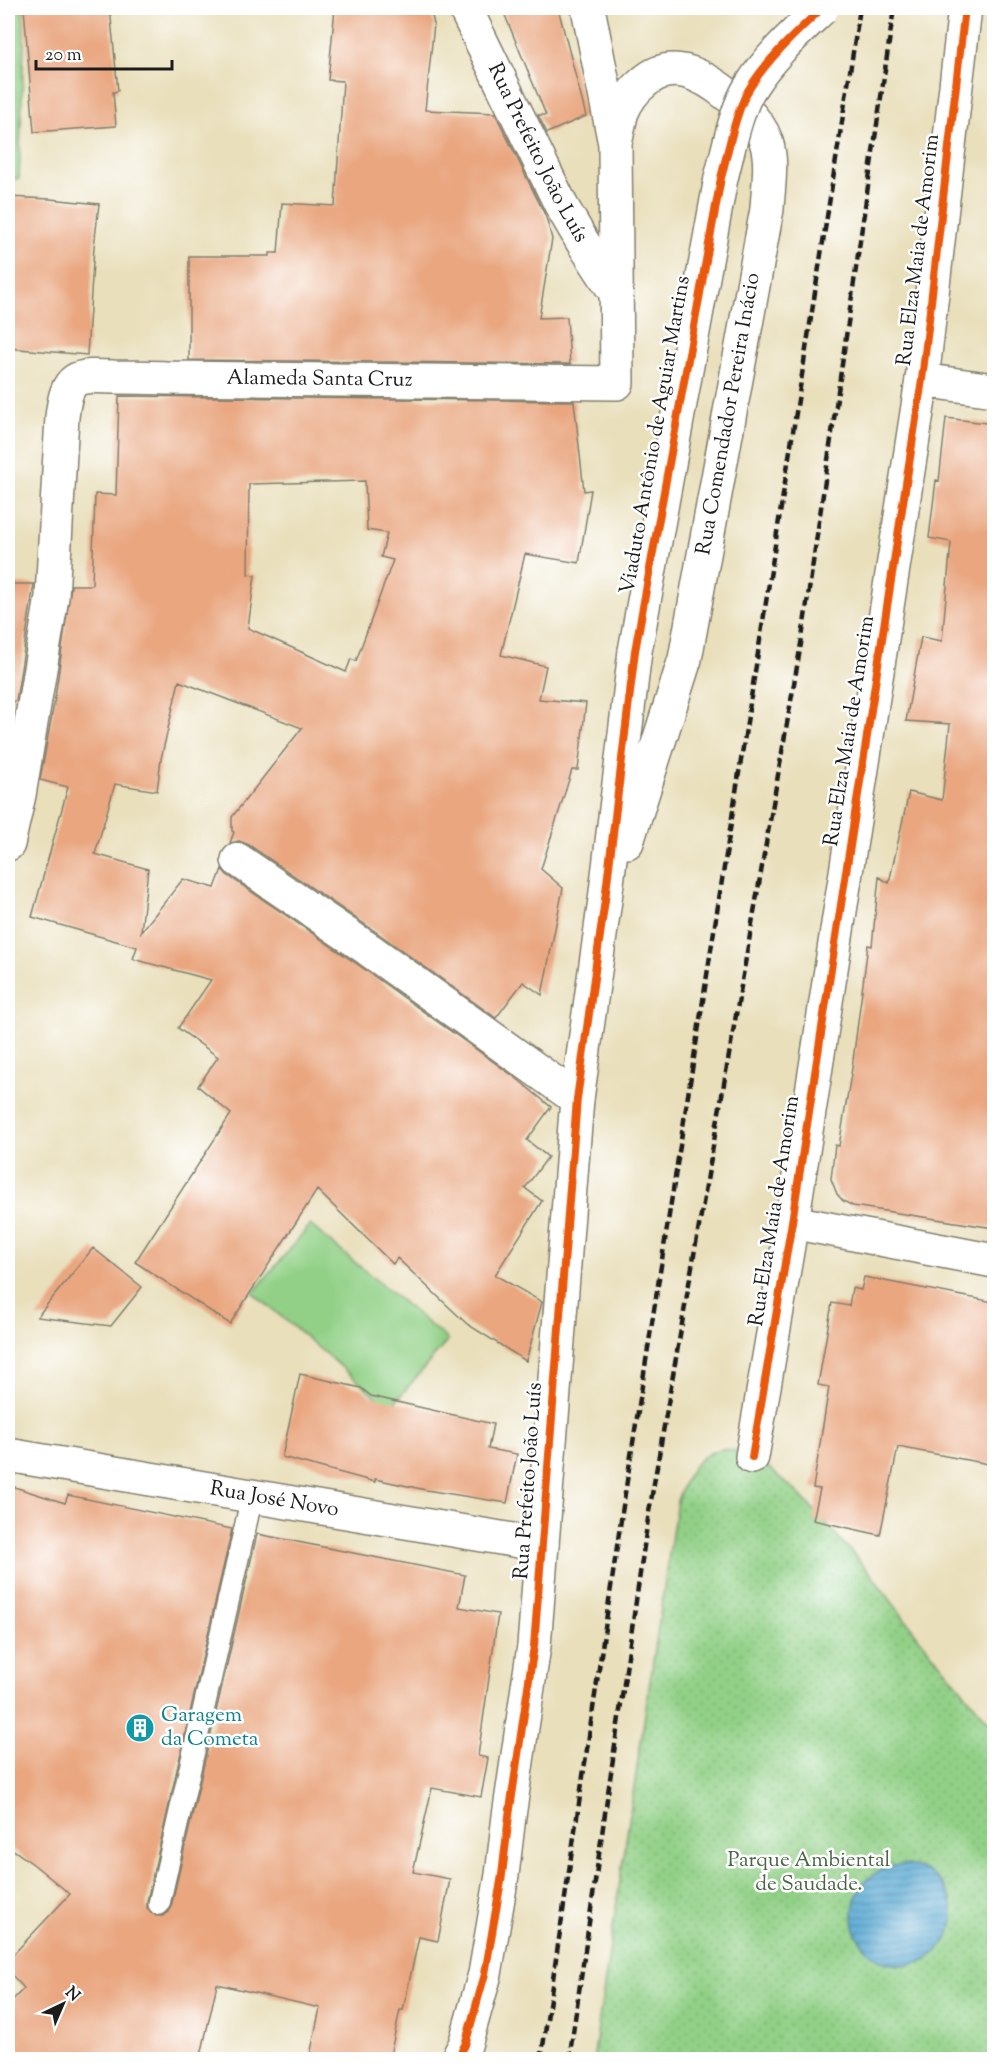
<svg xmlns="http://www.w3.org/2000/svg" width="1002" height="2067" font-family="'Sorts Mill Goudy',serif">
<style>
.green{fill:#91d086;stroke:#567651;stroke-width:1.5}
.park{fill:url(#park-dots);stroke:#567651;stroke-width:1.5}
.water{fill:url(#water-rules);stroke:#3b6378;stroke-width:1.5}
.building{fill:#e9a67f;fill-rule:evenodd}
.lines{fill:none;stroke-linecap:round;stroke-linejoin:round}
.service-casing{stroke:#827e6c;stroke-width:24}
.minor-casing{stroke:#827e6c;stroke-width:36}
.service{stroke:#fff;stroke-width:21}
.minor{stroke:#fff;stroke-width:33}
.rail{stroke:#1c1c1c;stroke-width:4.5;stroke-dasharray:9 4.5;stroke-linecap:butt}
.minor-bridge-casing{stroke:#827e6c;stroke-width:36;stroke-linecap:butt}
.minor-bridge{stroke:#fff;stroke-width:33}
.cycleway-casing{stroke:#fff;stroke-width:11}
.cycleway{stroke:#e8590c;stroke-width:8}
.labels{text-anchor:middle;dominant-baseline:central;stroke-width:5;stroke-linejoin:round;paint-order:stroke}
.street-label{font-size:21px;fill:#1c1c1c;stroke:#fff}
.culture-label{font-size:21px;fill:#0d838f;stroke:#fff;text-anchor:start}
.park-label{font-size:21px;fill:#4b6446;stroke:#fff}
</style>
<defs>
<pattern id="park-dots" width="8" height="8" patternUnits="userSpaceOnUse" patternTransform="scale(1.5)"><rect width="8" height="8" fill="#91d086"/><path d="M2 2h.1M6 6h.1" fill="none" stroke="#7cb273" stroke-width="1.8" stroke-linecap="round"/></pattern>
<pattern id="water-rules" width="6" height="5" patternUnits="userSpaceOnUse" patternTransform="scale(1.5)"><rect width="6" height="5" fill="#5aaad4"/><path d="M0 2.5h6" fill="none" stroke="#4a8aab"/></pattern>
</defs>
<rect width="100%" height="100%" fill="#fff"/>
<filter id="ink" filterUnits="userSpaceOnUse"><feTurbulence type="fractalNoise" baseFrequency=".0167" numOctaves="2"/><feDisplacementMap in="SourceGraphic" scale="12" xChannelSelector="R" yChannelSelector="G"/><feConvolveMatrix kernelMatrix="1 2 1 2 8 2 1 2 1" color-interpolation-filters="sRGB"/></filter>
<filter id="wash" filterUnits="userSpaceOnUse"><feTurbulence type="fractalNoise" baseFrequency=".008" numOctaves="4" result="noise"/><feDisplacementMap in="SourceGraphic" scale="24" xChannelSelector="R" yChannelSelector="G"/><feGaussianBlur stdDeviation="1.35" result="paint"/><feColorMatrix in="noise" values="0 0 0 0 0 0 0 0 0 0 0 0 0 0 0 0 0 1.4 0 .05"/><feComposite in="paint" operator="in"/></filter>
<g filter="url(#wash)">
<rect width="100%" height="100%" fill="#e9dfbb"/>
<!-- green -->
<path class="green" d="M 8,8 L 23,8 L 24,43 L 19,179 L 8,178 Z
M 310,1225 L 448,1340 L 390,1408 L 253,1293 Z"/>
<!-- park -->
<path class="park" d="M 723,1449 L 744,1452 L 758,1459 L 797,1492 L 813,1509 L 870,1573 L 920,1639 L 994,1728 L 994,2059 L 593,2060 L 677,1501 C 685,1477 696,1453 723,1449 Z"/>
<!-- water -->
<path class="water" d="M853 1915a50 50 0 1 1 100 0a50 50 0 1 1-100 0Z"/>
<g id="blocks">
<!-- building -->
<path class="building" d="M 24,8 L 110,8 L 118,91 L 113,92 L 116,126 L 34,132 Z
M 335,8 L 430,8 L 434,24 L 425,110 L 495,113 L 546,217 L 552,239 L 539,318 L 567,317 L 570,364 L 189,360 L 189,256 L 270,256 L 270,253 L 278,253 L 282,203 L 335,206 L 343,81 L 328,80 Z
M 502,8 L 558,8 L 586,116 L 547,133 L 538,115 L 546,115 Z
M 8,197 L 50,199 L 99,204 L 94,247 L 87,355 L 8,348 Z
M 119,396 L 574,401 L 584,491 L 591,490 L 579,563 L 525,554 L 501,655 L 546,666 L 539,699 L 586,703 L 578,770 L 572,770 L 541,869 L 563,888 L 542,995 L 523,982 L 496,1018 L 379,934 L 249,845 L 239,841 L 230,843 L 234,832 L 232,831 L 232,817 L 302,728 L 179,681 L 161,759 L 157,791 L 115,784 L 95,854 L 148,869 L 141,932 L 183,879 L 215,888 L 222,869 L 227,875 L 357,964 L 516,1078 L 551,1107 L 527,1140 L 548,1157 L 525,1188 L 542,1201 L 495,1275 L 542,1302 L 526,1361 L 467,1324 L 397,1258 L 393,1264 L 317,1190 L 230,1324 L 135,1262 L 231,1114 L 198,1086 L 218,1057 L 178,1028 L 211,980 L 133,959 L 137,947 L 32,917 L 68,787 L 40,780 L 55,698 L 71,585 L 92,585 L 95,494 L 116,495 ZM 365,481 L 367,530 L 387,533 L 381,557 L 393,560 L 356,661 L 351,659 L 346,672 L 248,628 L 255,575 L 248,574 L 249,484 Z
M 946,418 L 994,424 L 994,643 L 989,688 L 994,689 L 994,1228 L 853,1206 L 843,1201 L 837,1194 L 831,1179 L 835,1145 L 839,1146 L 852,1068 L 868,945 L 872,946 L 879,877 L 889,883 L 909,792 L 942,800 L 950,724 L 906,721 L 921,637 L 942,641 L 951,542 L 929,538 L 936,480 L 939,481 Z
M 8,584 L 34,584 L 16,701 L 8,702 Z
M 93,1248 L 142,1287 L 111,1326 L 37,1317 Z
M 864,1277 L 994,1302 L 994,1465 L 898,1447 L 880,1535 L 813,1520 L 820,1489 L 813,1488 L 829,1387 L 818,1385 L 832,1303 L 849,1306 L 852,1288 L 861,1290 Z
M 300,1374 L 361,1388 L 371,1396 L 493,1424 L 488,1449 L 517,1454 L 507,1503 L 426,1490 L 375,1479 L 375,1482 L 282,1457 Z
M 8,1485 L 65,1503 L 68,1495 L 232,1529 L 147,1901 L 147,1908 L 156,1916 L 163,1916 L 169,1912 L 171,1907 L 257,1534 L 465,1575 L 459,1607 L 498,1614 L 478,1756 L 488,1758 L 481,1797 L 432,1788 L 413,1872 L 450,1879 L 438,1941 L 419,1937 L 403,2010 L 400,2010 L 389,2060 L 309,2060 L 320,2008 L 217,1984 L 200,2060 L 8,2060 L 8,2005 L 24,1988 L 8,1971 L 8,1960 L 70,1894 L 33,1864 L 8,1846 Z"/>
</g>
</g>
<g filter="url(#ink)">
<use href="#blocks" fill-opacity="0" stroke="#827e6c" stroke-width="1.5"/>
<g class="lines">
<!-- service casing -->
<g class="service-casing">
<path id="service" d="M 159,1904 L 252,1497"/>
</g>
<!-- minor casing -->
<g class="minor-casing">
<g id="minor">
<path id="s1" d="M 465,8 L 561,205 L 582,241 L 616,293"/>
<path d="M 616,139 C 618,131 619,121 622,112 C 627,100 633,91 643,83 C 671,57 703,75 728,95 C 743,107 760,123 766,141 C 773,162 768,187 767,209 L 685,659 L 627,842"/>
<path d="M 922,380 L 994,390"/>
<path id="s2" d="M 8,844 L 19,795 L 52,597 L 62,417 C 67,375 75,375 114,377 C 132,377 149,377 166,378 L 617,383 L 615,144 L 588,8"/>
<path d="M 238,860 L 368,949 L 577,1099"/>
<path d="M 792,1222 L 994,1261"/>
<path id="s3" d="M 8,1455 L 542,1545"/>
<path d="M 752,1457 L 792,1222 L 922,380 L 965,8"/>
<path d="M 457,2060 L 465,2045 L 485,1974 L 502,1875 L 509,1816 L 534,1646 L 577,1099 L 605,900 L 635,651"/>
</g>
</g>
<!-- service -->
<use href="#service" class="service"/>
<!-- minor -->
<use href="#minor" class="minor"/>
<!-- rail -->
<path class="rail" d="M 541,2060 L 623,1506 L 860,8
M 569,2060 L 649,1512 L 802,638 L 894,8"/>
<!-- minor-bridge casing -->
<g class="minor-bridge-casing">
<path id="minor-bridge" d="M 635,651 L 721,178 C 728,152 736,108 751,86 C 770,56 797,32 822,8"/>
</g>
<!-- minor-bridge -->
<use href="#minor-bridge" class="minor-bridge"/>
<!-- cycleway casing -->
<g class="cycleway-casing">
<path id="cycleway" d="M 752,1457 L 792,1222 L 922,380 L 965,8
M 457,2060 L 465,2045 L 485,1974 L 502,1875 L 509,1816 L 534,1646 L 577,1099 L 605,900 L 635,651 L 721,178 C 728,152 736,108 751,86 C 770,56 797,32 822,8"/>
</g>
<!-- cycleway -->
<use href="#cycleway" class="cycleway"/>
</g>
</g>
<!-- icons -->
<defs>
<g id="building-disc" transform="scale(1.5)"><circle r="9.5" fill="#0f9aa8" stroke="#fff"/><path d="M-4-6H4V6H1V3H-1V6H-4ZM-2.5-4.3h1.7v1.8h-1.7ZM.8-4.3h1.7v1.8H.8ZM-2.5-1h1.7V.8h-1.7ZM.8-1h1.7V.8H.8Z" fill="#fff"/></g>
</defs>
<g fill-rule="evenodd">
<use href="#building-disc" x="140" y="1728"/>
</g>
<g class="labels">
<!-- street labels -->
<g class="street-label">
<text stroke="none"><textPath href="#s1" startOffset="162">Rua Prefeito João Luís</textPath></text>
<text transform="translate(919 250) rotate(-83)">Rua Elza Maia de Amorim</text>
<text stroke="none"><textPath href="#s2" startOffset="716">Alameda Santa Cruz</textPath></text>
<text transform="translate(729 414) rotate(-80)">Rua Comendador Pereira Inácio</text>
<text transform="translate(656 435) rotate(-80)">Viaduto Antônio de Aguiar Martins</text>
<text transform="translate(850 731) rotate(-81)">Rua Elza Maia de Amorim</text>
<text transform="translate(775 1211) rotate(-81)">Rua Elza Maia de Amorim</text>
<text transform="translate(529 1481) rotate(-86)">Rua Prefeito João Luís</text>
<text stroke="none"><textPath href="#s3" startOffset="270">Rua José Novo</textPath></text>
</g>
<!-- culture labels -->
<g class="culture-label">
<text x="161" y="1716">Garagem<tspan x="161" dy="24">da Cometa</tspan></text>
</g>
<!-- park labels -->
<g class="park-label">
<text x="809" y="1861">Parque Ambiental<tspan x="809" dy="24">de Saudade.</tspan></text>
</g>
</g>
<!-- margin -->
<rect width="1002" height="2067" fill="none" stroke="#fff" stroke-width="30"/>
<!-- north arrow -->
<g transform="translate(63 2004) rotate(44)" stroke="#ffffff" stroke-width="4.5" paint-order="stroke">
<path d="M0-4.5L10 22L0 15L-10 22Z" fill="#1c1c1c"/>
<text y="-9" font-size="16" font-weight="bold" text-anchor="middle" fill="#1c1c1c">N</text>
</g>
<!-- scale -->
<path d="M36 60v9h136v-9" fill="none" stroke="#1c1c1c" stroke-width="3"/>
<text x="45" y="60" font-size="18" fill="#1c1c1c" stroke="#ffffff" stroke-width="4.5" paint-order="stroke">20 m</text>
</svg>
